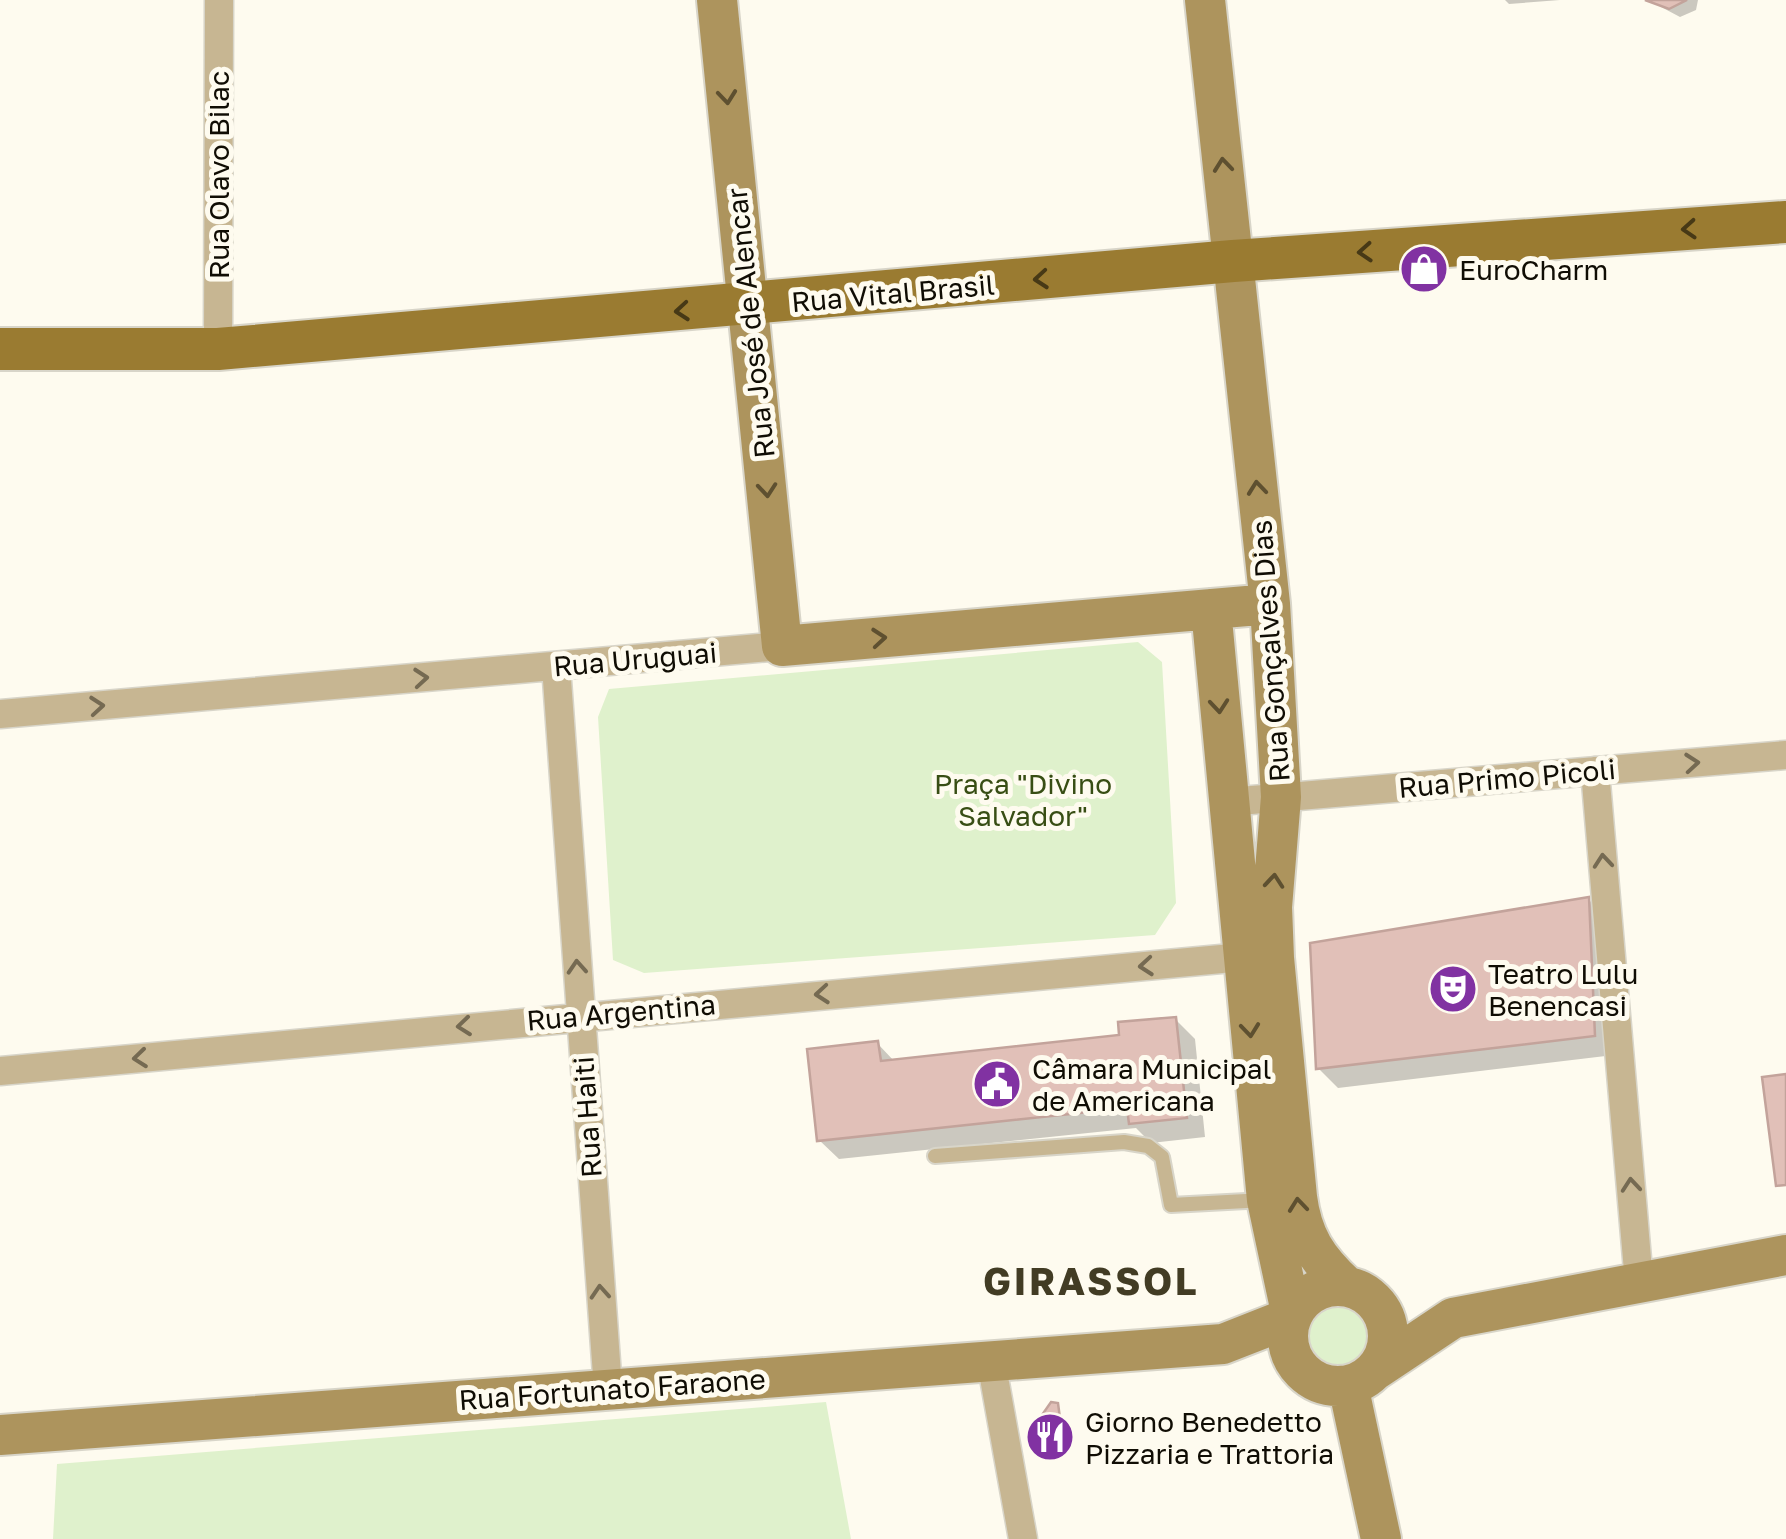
<svg xmlns="http://www.w3.org/2000/svg" width="1786" height="1539" font-family="'Golos Text',sans-serif">
<style>
.green{fill:#dff1cc}
.shadow{fill:#0003}
.building{fill:#e1c0b8;stroke:#c3a39b;stroke-width:2.5}
.lines{fill:none;stroke-linecap:round;stroke-linejoin:round}
.service-casing{stroke:#d8d5c9;stroke-width:18}
.minor-casing{stroke:#d8d5c9;stroke-width:31}
.secondary-casing{stroke:#d8d5c9;stroke-width:44}
.primary-casing{stroke:#d8d5c9;stroke-width:46}
.service{stroke:#c7b692;stroke-width:14}
.minor{stroke:#c7b692;stroke-width:28}
.secondary{stroke:#ad945d;stroke-width:40}
.primary{stroke:#9a7b31;stroke-width:42}
.oneway{stroke:#5e5030}
.oneway2{stroke:#473916}
.oneway3{stroke:#756a52}
.labels{text-anchor:middle;dominant-baseline:central;stroke-width:10;stroke-linejoin:round;paint-order:stroke}
.street-label{font-size:28px;fill:#100d04;stroke:#fefbef}
.poi-label{font-size:28px;fill:#100d04;stroke:#fefbef;text-anchor:start}
.park-label{font-size:28px;fill:#384e14;stroke:#fefbef}
.district-label{font-size:38px;font-weight:bold;letter-spacing:2.5px;fill:#423c24;stroke:#fefbef}
</style>
<rect width="100%" height="100%" fill="#fefbef"/>
<!-- green -->
<path class="green" d="M 1138,642 L 1162,662 L 1176,903 L 1155,935 L 644,973 L 613,960 L 598,717 L 609,689 Z
M1309 1336a30 30 0 1 1 60 0a30 30 0 1 1-60 0Z
M 826,1402 L 851,1539 L 53,1539 L 57,1464 Z"/>
<!-- shadow -->
<path class="shadow" d="M 1505,0 L 1560,0 L 1509,4 Z
M 1648,0 L 1698,0 L 1696,10 L 1680,17 Z
M 1589,900 L 1608,919 L 1614,1055 L 1338,1088 L 1318,1068 Z
M 1175,1019 L 1195,1039 L 1205,1137 L 1151,1143 L 1136,1128 L 839,1159 L 819,1140 L 878,1044 L 895,1062 L 1122,1037 Z
M 1057,1405 L 1067,1452 L 1045,1455 L 1041,1451 Z"/>
<!-- building -->
<path class="building" d="M 1645,0 L 1687,0 L 1669,9 Z
M 1589,897 L 1595,1036 L 1316,1069 L 1310,943 Z
M 1176,1017 L 1187,1118 L 1129,1124 L 1127,1108 L 817,1141 L 807,1049 L 878,1041 L 881,1061 L 1119,1035 L 1118,1022 Z
M 1786,1074 L 1786,1185 L 1776,1186 L 1762,1077 Z
M 1051,1402 L 1058,1403 L 1064,1449 L 1039,1452 L 1035,1425 Z"/>
<g class="lines">
<!-- service casing -->
<g class="service-casing">
<path id="service" d="M 935,1156 L 1124,1142 L 1148,1146 L 1162,1157 L 1171,1205 L 1265,1200"/>
</g>
<!-- minor casing -->
<g class="minor-casing">
<path id="minor" d="M 218,349 L 219,0
M 556,666 L 608,1389
M 0,714 L 782,646
M 1595,771 L 1639,1282
M 1228,802 L 1786,755
M 0,1071 L 1243,957
M 991,1361 L 1023,1539"/>
</g>
<!-- secondary casing -->
<g class="secondary-casing">
<path id="secondary" d="M 717,0 L 782,646 L 1270,604
M 1205,0 L 1270,604 L 1281,797 L 1272,907 L 1274,958 L 1297,1197 C 1302,1237 1317,1259 1346,1286
M1288 1336a50 50 0 1 1 100 0a50 50 0 1 1-100 0Z
M 1375,1370 L 1453,1318 L 1786,1255
M 1348,1385 L 1381,1539
M 0,1435 L 1223,1344 L 1292,1317 L 1267,1200 L 1211,609"/>
</g>
<!-- primary casing -->
<g class="primary-casing">
<path id="primary" d="M 0,349 L 218,349 L 1233,261 L 1786,222"/>
</g>
<!-- service -->
<use href="#service" class="service"/>
<!-- minor -->
<use href="#minor" class="minor"/>
<!-- secondary -->
<use href="#secondary" class="secondary"/>
<!-- primary -->
<use href="#primary" class="primary"/>
</g>
<!-- one-way arrows -->
<defs><path id="oneway-chevron" d="M-2-3.5L2.5 0L-2 3.5" fill="none" stroke-width="1.6" stroke-linecap="round" stroke-linejoin="round" transform="scale(2.5)"/></defs>
<g class="oneway">
<use href="#oneway-chevron" transform="translate(727 97) rotate(84)"/>
<use href="#oneway-chevron" transform="translate(1223 165) rotate(-96)"/>
<use href="#oneway-chevron" transform="translate(1257 488) rotate(-96)"/>
<use href="#oneway-chevron" transform="translate(767 490) rotate(85)"/>
<use href="#oneway-chevron" transform="translate(879 638) rotate(-5)"/>
<use href="#oneway-chevron" transform="translate(1219 706) rotate(85)"/>
<use href="#oneway-chevron" transform="translate(1274 881) rotate(-85)"/>
<use href="#oneway-chevron" transform="translate(1250 1030) rotate(84)"/>
<use href="#oneway-chevron" transform="translate(1298 1205) rotate(-96)"/>
</g>
<g class="oneway2">
<use href="#oneway-chevron" transform="translate(1689 229) rotate(176)"/>
<use href="#oneway-chevron" transform="translate(1365 252) rotate(176)"/>
<use href="#oneway-chevron" transform="translate(1041 279) rotate(175)"/>
<use href="#oneway-chevron" transform="translate(682 311) rotate(175)"/>
</g>
<g class="oneway3">
<use href="#oneway-chevron" transform="translate(421 678) rotate(-5)"/>
<use href="#oneway-chevron" transform="translate(97 706) rotate(-5)"/>
<use href="#oneway-chevron" transform="translate(1692 763) rotate(-5)"/>
<use href="#oneway-chevron" transform="translate(1603 861) rotate(-95)"/>
<use href="#oneway-chevron" transform="translate(1146 966) rotate(175)"/>
<use href="#oneway-chevron" transform="translate(577 967) rotate(-94)"/>
<use href="#oneway-chevron" transform="translate(822 994) rotate(175)"/>
<use href="#oneway-chevron" transform="translate(464 1026) rotate(174)"/>
<use href="#oneway-chevron" transform="translate(140 1058) rotate(174)"/>
<use href="#oneway-chevron" transform="translate(1631 1185) rotate(-95)"/>
<use href="#oneway-chevron" transform="translate(600 1292) rotate(-94)"/>
</g>
<!-- icons -->
<defs>
<g id="shop-disc" transform="scale(2.5)"><circle r="9.5" fill="#8132a2" stroke="#fefbef"/><path d="M-5-2.5h2.3a2.7 3.5 0 0 1 5.4 0H5L5.5 6h-11ZM-1.5-2.5h3a1.5 2.3 0 0 0-3 0Z" fill="#fff"/></g>
<g id="theatre-disc" transform="scale(2.5)"><circle r="9.5" fill="#8132a2" stroke="#fefbef"/><path d="M-5-5.5Q0-4 5-5.5V0Q5 5 0 6Q-5 5-5 0ZM-3.3-2.5H-1v1.5H-3.3ZM1-2.5H3.3v1.5H1ZM-2.8 1Q0 5.5 2.8 1Z" fill="#fff"/></g>
<g id="civic-disc" transform="scale(2.5)"><circle r="9.5" fill="#8132a2" stroke="#fefbef"/><path d="M-.6-6.5H3V-4.5H.6V-3L4-1V1h2V6H-6V1h2V-1L-.6-3ZM-1.2 2.5V6h2.4V2.5Z" fill="#fff"/></g>
<g id="restaurant-disc" transform="scale(2.5)"><circle r="9.5" fill="#8132a2" stroke="#fefbef"/><path d="M-5-6h1v4h1v-4h1v4h1v-4h1v5L-1.5 .5V6h-2V.5L-5-1ZM5-6V6H3V1.5H1.5Q1.5-4 5-6Z" fill="#fff"/></g>
</defs>
<g fill-rule="evenodd">
<use href="#shop-disc" x="1424" y="269"/>
<use href="#theatre-disc" x="1453" y="989"/>
<use href="#civic-disc" x="997" y="1084"/>
<use href="#restaurant-disc" x="1050" y="1437"/>
</g>
<g class="labels">
<!-- street labels -->
<g class="street-label">
<text transform="translate(218 175) rotate(-90)">Rua Olavo Bilac</text>
<text transform="translate(893 293) rotate(-5)">Rua Vital Brasil</text>
<text transform="translate(750 323) rotate(-96)">Rua José de Alencar</text>
<text transform="translate(1270 651) rotate(-94)">Rua Gonçalves Dias</text>
<text transform="translate(635 659) rotate(-5)">Rua Uruguai</text>
<text transform="translate(1507 778) rotate(-5)">Rua Primo Picoli</text>
<text transform="translate(621 1012) rotate(-5)">Rua Argentina</text>
<text transform="translate(587 1117) rotate(-94)">Rua Haiti</text>
<text transform="translate(612 1389) rotate(-4)">Rua Fortunato Faraone</text>
</g>
<!-- poi labels -->
<g class="poi-label">
<text x="1459" y="269">EuroCharm</text>
<text x="1488" y="973">Teatro Lulu<tspan x="1488" dy="32">Benencasi</tspan></text>
<text x="1032" y="1068">Câmara Municipal<tspan x="1032" dy="32">de Americana</tspan></text>
<text x="1085" y="1421">Giorno Benedetto<tspan x="1085" dy="32">Pizzaria e Trattoria</tspan></text>
</g>
<!-- park labels -->
<g class="park-label">
<text x="1023" y="783">Praça "Divino<tspan x="1023" dy="32">Salvador"</tspan></text>
</g>
<!-- district labels -->
<g class="district-label">
<text x="1091" y="1280">GIRASSOL</text>
</g>
</g>
</svg>
